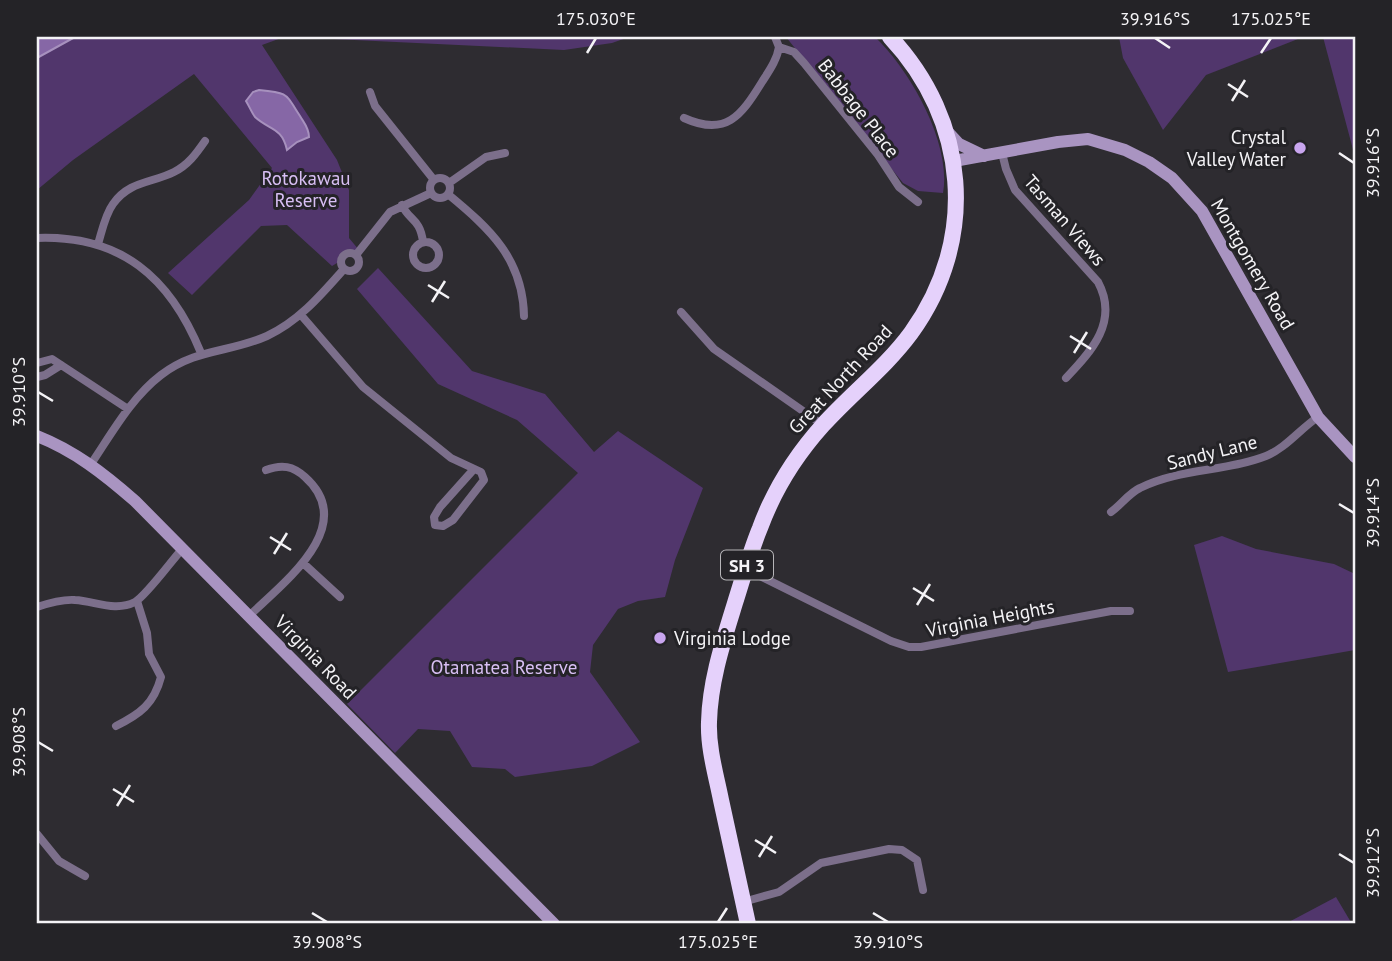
<svg xmlns="http://www.w3.org/2000/svg" width="1392" height="961" font-family="'PT Sans',sans-serif">
<style>
.green{fill:#51366c}
.water{fill:#8667a6;stroke:#a791be;stroke-width:2}
.lines{fill:none;stroke-linecap:round;stroke-linejoin:round}
.street{stroke:#7c6f8b;stroke-width:8}
.secondary{stroke:#a994c1;stroke-width:12}
.highway{stroke:#e5d1fb;stroke-width:16}
.ticks{fill:none;stroke:#f4f3f6;stroke-width:2.5}
.poi-dot{fill:#c8a5ee;stroke:#242327;stroke-width:2.5}
.labels{text-anchor:middle;dominant-baseline:central;stroke-width:6;stroke-linejoin:round;paint-order:stroke}
.shield{fill:#242327;stroke:#b6b5b8;stroke-width:2}
.shield-label{font-size:18px;font-weight:bold;fill:#f4f3f6}
.street-label{font-size:19px;fill:#f4f3f6;stroke:#242327}
.poi-label{font-size:19px;fill:#f4f3f6;stroke:#242327;text-anchor:end}
.park-label{font-size:19px;fill:#d8bff4;stroke:#242327}
.neatline{fill:none;stroke:#f4f3f6;stroke-width:2.5}
.ticks-label{font-size:18px;text-anchor:middle;fill:#f4f3f6}
</style>
<rect width="100%" height="100%" fill="#2e2c31"/>
<!-- green -->
<path class="green" d="M 37,37 L 284,37 L 262,45 L 337,160 L 349,190 L 349,238 L 359,250 L 332,266 L 287,225 L 261,226 L 192,295 L 168,273 L 249,200 L 272,168 L 194,74 L 73,160 L 37,190 Z
M 292,37 L 629,37 L 612,43 L 564,50 Z
M 786,37 L 875,37 C 910,70 952,144 943,193 L 918,191 L 903,183 Z
M 1119,37 L 1303,37 L 1206,75 L 1163,130 L 1123,58 Z
M 1323,37 L 1355,37 L 1355,157 Z
M 378,268 L 472,371 L 545,394 L 594,452 L 618,431 L 703,488 L 675,560 L 665,597 L 638,601 L 618,609 L 593,645 L 590,672 L 640,742 L 592,766 L 515,777 L 505,769 L 472,767 L 450,731 L 418,729 L 395,753 L 347,704 L 578,473 L 517,420 L 438,384 L 357,289 Z
M 1222,536 L 1256,549 L 1334,564 L 1355,574 L 1355,650 L 1228,672 L 1194,545 Z
M 1336,897 L 1352,924 L 1285,924 Z"/>
<!-- water -->
<path class="water" d="M 37,37 L 75,37 L 37,58 Z
M 259,90 C 289,93 285,93 300,116 C 304,123 309,128 309,137 L 297,142 L 287,150 C 282,127 269,130 255,117 C 252,113 249,106 246,101 L 253,92 Z"/>
<g class="lines">
<!-- street -->
<path class="street" d="M 775,37 L 779,47 L 794,52 L 804,63 L 878,155 L 899,187 L 918,202
M 370,92 L 375,106 L 434,180
M 684,118 C 726,137 741,116 762,82 C 769,71 777,60 779,47
M 1002,153 L 1006,169 L 1015,190 L 1098,282 C 1119,321 1092,351 1066,378
M430 188a10 10 0 1 1 20 0a10 10 0 1 1-20 0Z
M 449,183 L 486,157 L 505,153
M 449,195 C 490,229 523,259 524,316
M 402,205 C 409,221 420,218 423,242
M 37,238 C 121,235 170,277 201,353
M413 255a13 13 0 1 1 26 0a13 13 0 1 1-26 0Z
M 98,244 C 102,231 105,215 113,204 C 129,181 152,183 174,172 C 188,165 196,154 205,141
M341 262a9 9 0 1 1 18 0a9 9 0 1 1-18 0Z
M 356,255 L 390,212 L 431,193
M 681,312 L 714,349 L 823,425
M 301,315 L 363,387 L 451,458 L 481,472 L 484,480 L 453,520 L 443,526 L 435,525 L 434,517 L 440,507 L 474,469
M 37,363 L 52,359 L 128,409
M 37,377 L 45,375 L 61,365
M 91,464 C 112,433 131,398 161,375 C 197,348 229,353 267,336 C 299,321 321,295 344,269
M 1111,512 C 1121,505 1129,493 1140,488 C 1180,468 1225,472 1266,456 C 1286,448 1300,429 1318,417
M 303,563 L 340,597
M 746,569 L 891,641 L 909,647 L 921,647 L 1111,611 L 1130,611
M 37,607 C 49,603 62,599 75,600 C 95,601 115,612 135,602 C 146,596 173,559 183,548
M 249,616 C 282,584 360,526 305,477 C 293,466 282,464 266,470
M 116,726 C 140,714 154,704 161,677 L 149,654 L 147,633 L 137,601
M 37,834 L 59,861 L 85,876
M 743,902 L 779,892 L 821,863 L 889,849 L 902,850 L 917,860 L 923,890"/>
<!-- secondary -->
<path class="secondary" d="M 947,131 L 959,144 L 984,156
M 954,161 L 1058,142 L 1088,139 L 1125,150 L 1149,162 L 1172,178 L 1202,211 L 1318,417 L 1355,457
M 37,436 C 75,451 104,474 135,501 L 554,924"/>
<!-- highway -->
<path class="highway" d="M 748,924 C 739,883 730,841 721,800 C 716,775 708,748 709,722 C 710,681 723,642 735,603 C 743,578 750,552 760,528 C 774,490 796,455 823,425 C 852,393 886,367 911,333 C 979,239 968,120 890,37"/>
</g>
<!-- ticks -->
<path class="ticks" d="M 1155,38 L 1170,48M 587,53 L 596,38M 1261,53 L 1271,38M 1228,84 L 1248,97M 1232,101 L 1245,80M 1339,153 L 1354,163M 428,285 L 449,298M 432,302 L 445,281M 1070,336 L 1091,349M 1074,353 L 1087,332M 38,392 L 53,401M 1339,504 L 1354,513M 270,537 L 291,550M 274,554 L 287,533M 913,588 L 934,601M 917,605 L 930,584M 38,742 L 53,751M 113,789 L 134,802M 117,806 L 130,785M 755,840 L 776,853M 1339,854 L 1354,863M 759,857 L 772,836M 312,913 L 327,922M 873,913 L 888,922M 718,922 L 727,908"/>
<!-- markers -->
<g class="poi-dot">
<circle cx="1300" cy="148" r="7"/>
<circle cx="660" cy="638" r="7"/>
</g>
<g class="labels">
<!-- shield labels -->
<rect class="shield" x="721" y="550.5" width="52" height="29" rx="5"/>
<g class="shield-label">
<text x="747" y="565">SH 3</text>
</g>
<!-- street labels -->
<g class="street-label">
<text transform="translate(859 108) rotate(52)">Babbage Place</text>
<text transform="translate(1065 220) rotate(49)">Tasman Views</text>
<text transform="translate(1253 264) rotate(60)">Montgomery Road</text>
<text transform="translate(840 379) rotate(-47)">Great North Road</text>
<text transform="translate(1212 452) rotate(-14)">Sandy Lane</text>
<text transform="translate(990 618) rotate(-11)">Virginia Heights</text>
<text transform="translate(316 657) rotate(46)">Virginia Road</text>
</g>
<!-- poi labels -->
<g class="poi-label">
<text x="1286" y="137">Crystal<tspan x="1286" dy="22">Valley Water</tspan></text>
<text x="674" y="638" text-anchor="start">Virginia Lodge</text>
</g>
<!-- park labels -->
<g class="park-label">
<text x="306" y="178">Rotokawau<tspan x="306" dy="22">Reserve</tspan></text>
<text x="504" y="667">Otamatea Reserve</text>
</g>
</g>
<!-- border -->
<rect width="1392" height="961" fill="none" stroke="#242327" stroke-width="77"/>
<rect x="38" y="38" width="1316" height="884" class="neatline"/>
<g class="ticks-label">
<text x="596" y="25">175.030°E</text>
<text x="1155" y="25">39.916°S</text>
<text x="1271" y="25">175.025°E</text>
<text transform="translate(1373 163) rotate(-90)" y="6">39.916°S</text>
<text transform="translate(19 392) rotate(-90)" y="6">39.910°S</text>
<text transform="translate(1373 513) rotate(-90)" y="6">39.914°S</text>
<text transform="translate(19 742) rotate(-90)" y="6">39.908°S</text>
<text transform="translate(1373 863) rotate(-90)" y="6">39.912°S</text>
<text x="327" y="948">39.908°S</text>
<text x="718" y="948">175.025°E</text>
<text x="888" y="948">39.910°S</text>
</g>
</svg>
